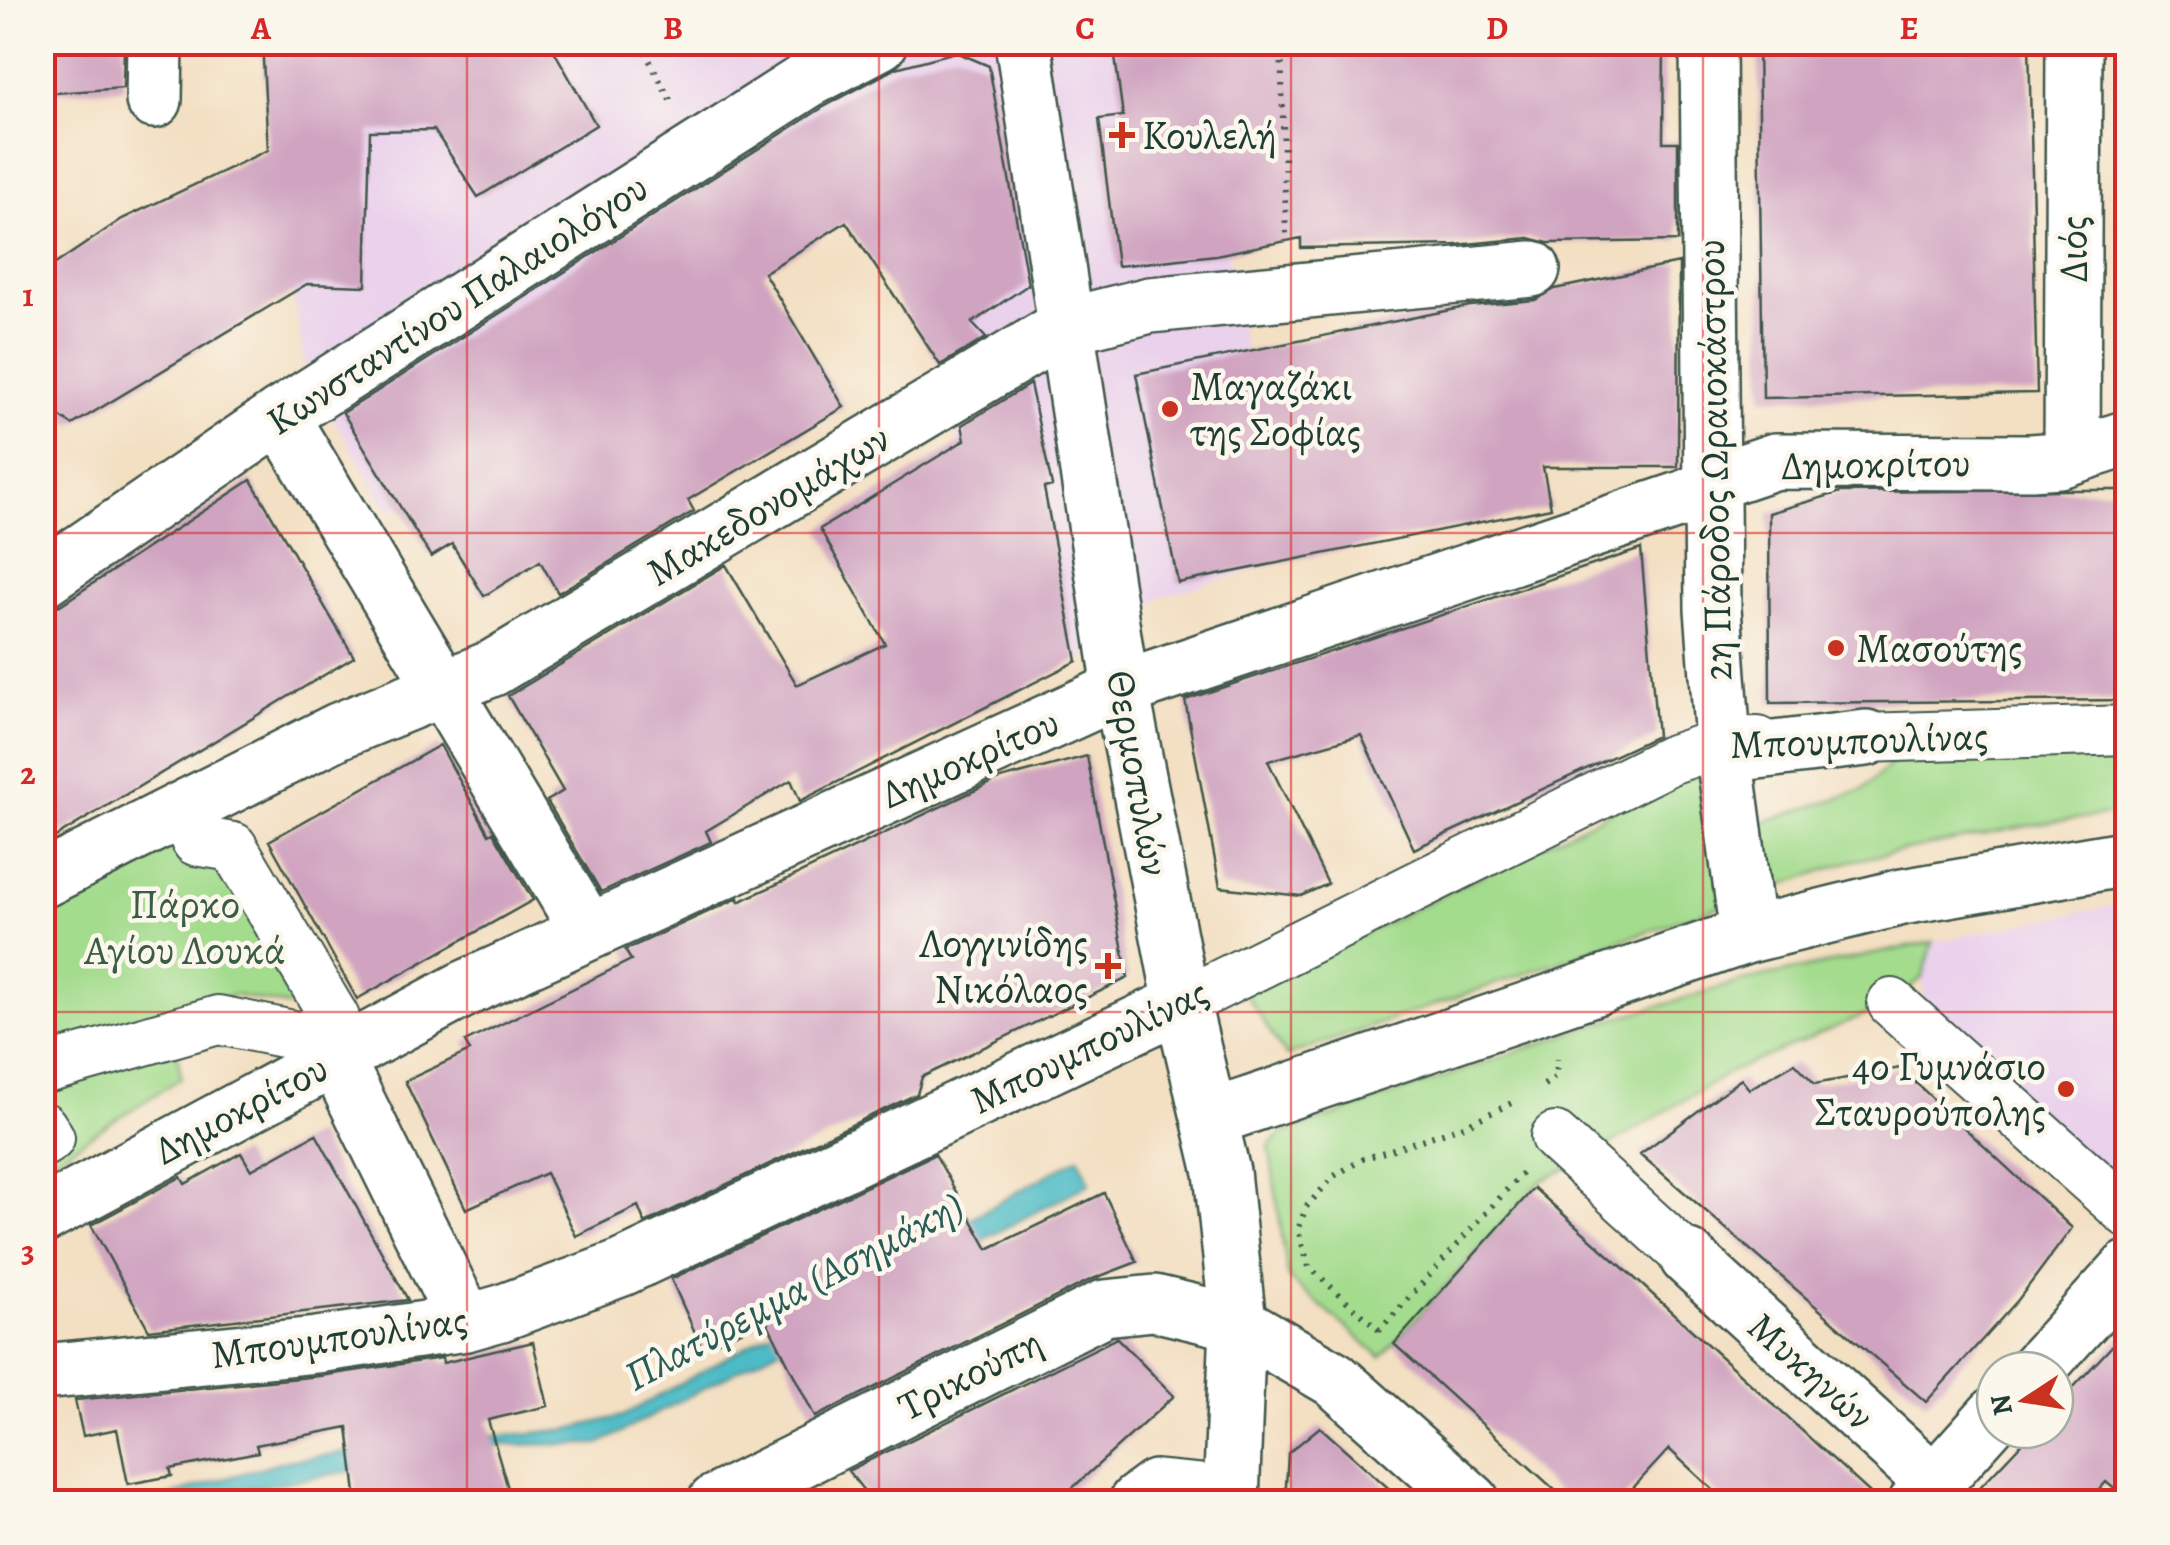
<svg xmlns="http://www.w3.org/2000/svg" width="2170" height="1545" font-family="Alegreya,serif">
<style>
.built{fill:#ead1ec}
.green{fill:#a4dc8e;stroke:#628c61;stroke-width:2.5}
.water{fill:#4dbbc6;stroke:#367c7d;stroke-width:2.5}
.building{fill:#d0a4c1}
.lines{fill:none;stroke-linecap:round;stroke-linejoin:round}
.pedestrian-casing{stroke:#3f5549;stroke-width:52}
.minor-casing{stroke:#3f5549;stroke-width:60}
.tertiary-casing{stroke:#3f5549;stroke-width:60}
.path{stroke:#3f5549;stroke-width:6;stroke-dasharray:2.5 8;stroke-linecap:butt}
.pedestrian{stroke:#fff;stroke-width:48}
.minor{stroke:#fff;stroke-width:55}
.tertiary{stroke:#fff;stroke-width:55}
.grid{fill:none;stroke:#d62828;stroke-width:2.5;stroke-opacity:0.55}
.poi-dot{fill:#c8321e;stroke:#fbf7ec;stroke-width:4}
.labels{text-anchor:middle;dominant-baseline:central;stroke-width:9;stroke-linejoin:round;paint-order:stroke}
.poi-label{font-size:40px;fill:#1f3d34;stroke:#fbf7ec;text-anchor:start}
.street-label{font-size:40px;fill:#1f3d34;stroke:#fbf7ec}
.park-label{font-size:40px;fill:#3a5d46;stroke:#fbf7ec}
.water-label{font-size:42px;font-style:italic;fill:#2a5c58;stroke:#fbf7ec}
.neatline{fill:none;stroke:#d62828;stroke-width:4}
.grid-label{font-size:32px;text-anchor:middle;font-weight:bold;fill:#d62828}
</style>
<rect width="100%" height="100%" fill="#fbf7ec"/>
<filter id="ink" filterUnits="userSpaceOnUse"><feTurbulence type="fractalNoise" baseFrequency=".01" numOctaves="2"/><feDisplacementMap in="SourceGraphic" scale="20" xChannelSelector="R" yChannelSelector="G"/><feConvolveMatrix kernelMatrix="1 2 1 2 8 2 1 2 1" color-interpolation-filters="sRGB"/></filter>
<filter id="wash" filterUnits="userSpaceOnUse"><feTurbulence type="fractalNoise" baseFrequency=".0048" numOctaves="4" result="noise"/><feDisplacementMap in="SourceGraphic" scale="40" xChannelSelector="R" yChannelSelector="G"/><feGaussianBlur stdDeviation="2.25" result="paint"/><feColorMatrix in="noise" values="0 0 0 0 0 0 0 0 0 0 0 0 0 0 0 0 0 1.4 0 .05"/><feComposite in="paint" operator="in"/></filter>
<g filter="url(#wash)">
<rect width="100%" height="100%" fill="#f3dfc2"/>
<!-- built -->
<path class="built" d="M 262,43 L 1404,43 L 1203,112 L 1280,562 L 1161,597 L 1077,661 L 1006,697 L 908,177 L 389,511 L 306,373 L 267,132 Z
M 2127,903 L 2127,1173 L 2085,1159 L 1924,1018 L 1923,977 L 1933,942 Z"/>
<!-- green -->
<path class="green" d="M 2127,749 L 2127,812 L 2038,824 L 1851,861 L 1286,1056 L 1245,993 L 1676,779 L 1704,776 L 1732,832 L 1863,790 L 1900,755 Z
M 198,829 L 314,1012 L 235,995 L 171,1015 L 181,1078 L 43,1166 L 42,911 Z
M 1933,942 L 1923,977 L 1892,1003 L 1730,1072 L 1587,1159 L 1541,1181 L 1381,1357 L 1288,1278 L 1269,1146 L 1281,1134 L 1594,1025 L 1743,981 Z"/>
<!-- water -->
<path class="water" d="M 1079,1157 L 1090,1183 L 599,1444 L 502,1445 L 246,1489 L 202,1502 L 149,1502 L 279,1462 L 398,1445 L 565,1430 L 623,1416 Z"/>
<g id="blocks">
<!-- building -->
<path class="building" d="M 42,42 L 124,42 L 123,88 L 42,94 Z
M 262,42 L 549,42 L 596,125 L 478,197 L 434,130 L 370,131 L 366,286 L 307,284 L 72,425 L 48,408 L 42,392 L 42,273 L 122,219 L 268,150 Z
M 1113,42 L 1664,42 L 1663,142 L 1678,142 L 1678,241 L 1548,243 L 1529,238 L 1456,245 L 1301,248 L 1301,238 L 1216,255 L 1117,266 L 1099,119 L 1123,116 Z
M 1758,42 L 2029,42 L 2037,393 L 1763,398 Z
M 956,52 L 989,66 L 1028,285 L 972,323 L 986,338 L 940,365 L 846,222 L 764,273 L 844,407 L 688,500 L 694,511 L 558,593 L 540,561 L 484,596 L 452,544 L 431,557 L 343,413 L 822,108 L 896,68 Z
M 1679,263 L 1678,467 L 1543,467 L 1551,508 L 1178,583 L 1136,374 L 1470,306 L 1535,300 L 1555,289 Z
M 1030,384 L 1052,486 L 1044,488 L 1077,661 L 800,801 L 791,780 L 706,831 L 711,842 L 601,892 L 547,801 L 563,791 L 508,696 L 726,565 L 797,685 L 885,644 L 820,529 L 965,440 L 962,425 Z
M 251,480 L 354,657 L 42,845 L 42,610 L 60,605 Z
M 2065,490 L 2128,490 L 2128,700 L 1770,703 L 1769,513 L 1841,492 Z
M 1641,549 L 1657,736 L 1414,849 L 1361,735 L 1268,761 L 1328,884 L 1301,896 L 1220,887 L 1185,700 Z
M 440,745 L 489,834 L 493,832 L 533,900 L 357,999 L 269,841 Z
M 1087,756 L 1128,978 L 922,1077 L 917,1094 L 645,1223 L 638,1206 L 576,1236 L 546,1173 L 466,1209 L 405,1081 L 470,1051 L 465,1042 L 631,960 L 625,950 L 738,898 L 739,902 L 997,780 Z
M 1795,1063 L 1815,1084 L 1900,1068 L 2072,1228 L 2018,1300 L 1926,1402 L 1640,1154 L 1741,1079 L 1749,1089 Z
M 316,1134 L 408,1300 L 149,1330 L 91,1225 L 181,1177 L 185,1184 L 241,1153 L 251,1170 Z
M 935,1154 L 988,1249 L 1104,1193 L 1137,1262 L 1090,1280 L 815,1417 L 766,1320 L 702,1348 L 671,1279 Z
M 1534,1188 L 1640,1283 L 1880,1502 L 1726,1502 L 1669,1449 L 1620,1502 L 1568,1502 L 1394,1344 Z
M 2128,1329 L 2128,1500 L 2106,1482 L 2088,1502 L 1966,1502 L 2034,1430 L 2055,1430 L 2055,1407 Z
M 1117,1338 L 1174,1396 L 1057,1502 L 873,1502 L 848,1471 Z
M 533,1342 L 548,1406 L 488,1420 L 512,1502 L 357,1502 L 348,1427 L 256,1445 L 258,1452 L 170,1469 L 172,1476 L 128,1484 L 117,1429 L 83,1436 L 75,1400 L 320,1376 L 442,1358 L 443,1363 Z
M 1320,1427 L 1404,1502 L 1285,1502 L 1288,1453 Z"/>
</g>
</g>
<g filter="url(#ink)">
<use href="#blocks" fill-opacity="0" stroke="#3f5549" stroke-width="2.5"/>
<g class="lines">
<!-- pedestrian casing -->
<g class="pedestrian-casing">
<path id="pedestrian" d="M 1830,739 L 2128,730
M 178,808 L 196,841 L 233,847 L 335,1018 L 306,1036
M 1182,1003 L 1670,760 L 1723,742 L 1758,741
M 1892,1003 L 2128,1213
M 42,1070 L 218,1020 L 358,1048
M 42,1126 L 50,1138 L 42,1143
M 1555,1137 L 1688,1258"/>
</g>
<!-- minor casing -->
<g class="minor-casing">
<path id="minor" d="M 1708,42 L 1713,609 L 1724,755 L 1748,935
M 154,100 L 155,42
M 280,416 L 587,929
M 2072,456 L 2074,42
M 1724,755 L 1866,738
M 42,880 L 338,731 L 493,668 L 1066,326 L 1150,305 L 1532,269
M 336,1059 L 466,1323
M 42,1216 L 464,989 L 1121,689 L 1686,498 L 1728,477 L 1775,461 L 2031,462 L 2059,460 L 2128,438
M 1688,1258 L 1934,1483
M 2036,1370 L 2128,1269
M 42,1372 L 317,1345 L 466,1323 L 501,1313 L 622,1268 L 1182,1003
M 716,1502 L 1104,1308 L 1154,1303 L 1238,1323
M 1917,1502 L 1995,1415"/>
</g>
<!-- tertiary casing -->
<g class="tertiary-casing">
<path id="tertiary" d="M 1023,42 L 1121,689 L 1182,1003 L 1222,1172 L 1238,1323 L 1231,1502
M 42,579 L 280,416 L 806,81 L 880,42
M 1211,1118 L 1748,935 L 1902,897 L 2128,858
M 1238,1323 L 1334,1379 L 1472,1502
M 1137,1502 L 1156,1488 L 1231,1495"/>
</g>
<!-- path -->
<path class="path" d="M 640,42 L 672,104
M 1281,42 L 1286,236
M 1544,1085 L 1556,1077 L 1557,1059
M 1379,1330 L 1309,1267 L 1298,1230 L 1306,1207 L 1334,1176 L 1363,1159 L 1464,1126 L 1516,1101
M 1379,1331 L 1522,1173"/>
<!-- pedestrian -->
<use href="#pedestrian" class="pedestrian"/>
<!-- minor -->
<use href="#minor" class="minor"/>
<!-- tertiary -->
<use href="#tertiary" class="tertiary"/>
</g>
</g>
<!-- grid -->
<path class="grid" d="M 467,42 L 467,1502M 879,42 L 879,1502M 1291,42 L 1291,1502M 1703,42 L 1703,1502M 42,533 L 2128,533M 42,1012 L 2128,1012"/>
<!-- markers -->
<g class="poi-dot">
<path d="M1117 120h10v10h10v10h-10v10h-10v-10h-10v-10h10z"/>
<circle cx="1170" cy="409" r="10"/>
<circle cx="1836" cy="648" r="10"/>
<path d="M1103 951h10v10h10v10h-10v10h-10v-10h-10v-10h10z"/>
<circle cx="2066" cy="1089" r="10"/>
</g>
<g class="labels">
<!-- poi labels -->
<g class="poi-label">
<text x="1142" y="135">Κουλελή</text>
<text x="1190" y="386">Μαγαζάκι<tspan x="1190" dy="46">της Σοφίας</tspan></text>
<text x="1856" y="648">Μασούτης</text>
<text x="1088" y="943" text-anchor="end">Λογγινίδης<tspan x="1088" dy="46">Νικόλαος</tspan></text>
<text x="2046" y="1066" text-anchor="end">4ο Γυμνάσιο<tspan x="2046" dy="46">Σταυρούπολης</tspan></text>
</g>
<!-- street labels -->
<g class="street-label">
<text transform="translate(2073 249) rotate(-90)">Διός</text>
<text transform="translate(457 304) rotate(-33)">Κωνσταντίνου Παλαιολόγου</text>
<text transform="translate(1714 460) rotate(-91)">2η Πάροδος Ωραιοκάστρου</text>
<text transform="translate(1876 464) rotate(-1)">Δημοκρίτου</text>
<text transform="translate(768 505) rotate(-31)">Μακεδονομάχων</text>
<text transform="translate(1859 740) rotate(-2)">Μπουμπουλίνας</text>
<text transform="translate(970 758) rotate(-24)">Δημοκρίτου</text>
<text transform="translate(1138 773) rotate(80)">Θερμοπυλών</text>
<text transform="translate(1089 1046) rotate(-26)">Μπουμπουλίνας</text>
<text transform="translate(241 1109) rotate(-28)">Δημοκρίτου</text>
<text transform="translate(339 1337) rotate(-8)">Μπουμπουλίνας</text>
<text transform="translate(1811 1371) rotate(42)">Μυκηνών</text>
<text transform="translate(970 1374) rotate(-27)">Τρικούπη</text>
</g>
<!-- park labels -->
<g class="park-label">
<text x="185" y="904">Πάρκο<tspan x="185" dy="46">Αγίου Λουκά</tspan></text>
</g>
<!-- water labels -->
<g class="water-label">
<text transform="translate(794 1290) rotate(-28)">Πλατύρεμμα (Ασημάκη)</text>
</g>
</g>
<!-- margin -->
<rect width="2170" height="1545" fill="none" stroke="#fbf7ec" stroke-width="110"/>
<!-- north arrow -->
<g transform="translate(2025 1400) rotate(258)"><circle r="48" fill="#fbf7ec" stroke="#a3ada2" stroke-width="2.5"/>
<path d="M0-8L18 38L0 25L-18 38Z" fill="#c8321e"/>
<text y="-15" font-size="28" font-weight="bold" text-anchor="middle" fill="#1f3d34">N</text>
</g>
<rect x="55" y="55" width="2060" height="1435" class="neatline"/>
<g class="grid-label">
<text x="261" y="39">A</text>
<text x="673" y="39">B</text>
<text x="1085" y="39">C</text>
<text x="1497" y="39">D</text>
<text x="1909" y="39">E</text>
<text x="28" y="306">1</text>
<text x="28" y="784">2</text>
<text x="28" y="1262">3</text>
</g>
</svg>
